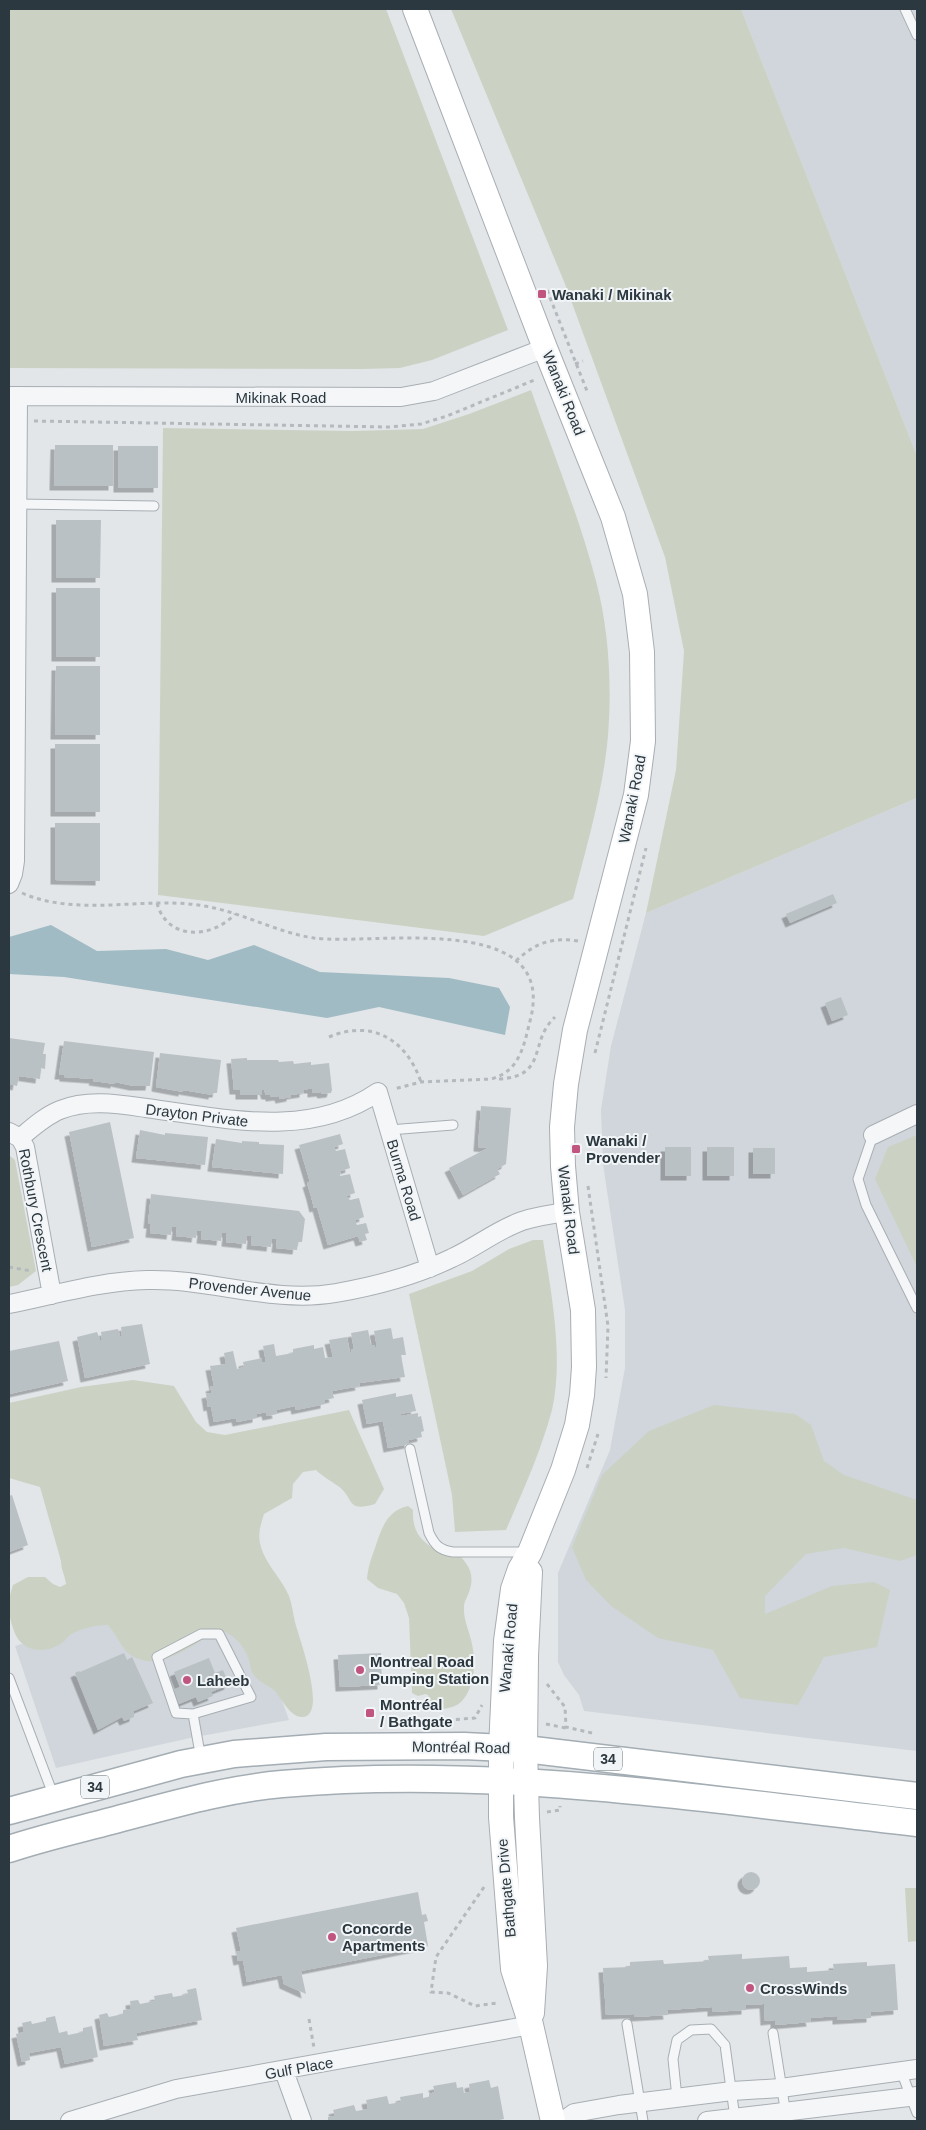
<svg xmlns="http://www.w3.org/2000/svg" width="926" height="2130" font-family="Arial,sans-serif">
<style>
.built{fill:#d0d6db}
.green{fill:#cbd2c4}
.water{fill:#a1bbc5}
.building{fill:#bac1c5;filter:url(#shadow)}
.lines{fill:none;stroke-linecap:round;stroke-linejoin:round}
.lane-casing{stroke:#a8aeb3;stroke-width:11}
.street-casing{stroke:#a8aeb3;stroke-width:20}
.secondary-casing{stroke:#a8aeb3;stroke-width:26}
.primary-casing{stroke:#a3adb3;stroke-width:29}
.path{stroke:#b4b9bd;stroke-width:3;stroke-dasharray:4 4;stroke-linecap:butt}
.lane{stroke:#f4f6f8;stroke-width:9}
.street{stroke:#f4f6f8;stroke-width:18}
.secondary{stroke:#fff;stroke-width:24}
.primary{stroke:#fff;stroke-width:26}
.poi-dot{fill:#c0557f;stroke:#f2f5f7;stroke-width:2}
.labels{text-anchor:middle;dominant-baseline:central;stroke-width:4;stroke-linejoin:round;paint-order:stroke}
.shield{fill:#f2f5f7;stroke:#677176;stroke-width:1}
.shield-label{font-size:14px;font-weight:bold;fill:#2c383f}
.poi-label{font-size:15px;font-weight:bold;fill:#2c383f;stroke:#f2f5f7;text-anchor:start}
.street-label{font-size:15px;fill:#2c383f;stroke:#f2f5f7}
</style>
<defs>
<filter id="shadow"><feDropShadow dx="-4.5" dy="4.5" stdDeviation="0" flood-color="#0004"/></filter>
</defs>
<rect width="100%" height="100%" fill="#e2e6e9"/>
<!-- built -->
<path class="built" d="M 741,9 L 917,9 L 917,456 Z
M 917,798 L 917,1751 L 584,1711 L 579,1695 L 564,1675 L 558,1662 L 558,1573 L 610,1450 L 625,1368 L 625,1310 L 603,1164 L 601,1110 L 611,1046 L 646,913 Z
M 251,1613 L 289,1720 L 190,1738 L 56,1768 L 15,1646 L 106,1619 Z"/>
<!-- green -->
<path class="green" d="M 9,9 L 386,9 L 508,330 L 432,360 L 400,368 L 363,369 L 9,368 Z
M 451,9 L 741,9 L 917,456 L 917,798 L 646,913 L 676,770 L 684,651 L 665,557 L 565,284 Z
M 531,390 C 553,453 579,516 596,581 C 609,630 612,685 608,736 C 603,791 587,845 573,899 L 484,936 L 158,895 L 163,428 L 353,431 L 423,429 L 469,414 Z
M 917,1135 L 917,1267 L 875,1179 L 888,1147 Z
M 9,1155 L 15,1160 L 36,1271 L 18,1285 L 9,1287 Z
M 533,1240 L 543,1240 C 551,1292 564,1357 552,1410 C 541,1451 523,1491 506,1530 L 455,1532 L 452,1495 L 409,1294 L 472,1271 L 509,1249 Z
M 133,1380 L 174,1386 L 196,1422 L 207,1432 L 225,1435 L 349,1410 L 384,1489 L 375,1504 C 345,1513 355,1498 338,1486 C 330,1480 323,1477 316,1470 L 303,1472 L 293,1484 L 292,1498 L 264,1514 C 261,1523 258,1533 260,1543 C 264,1563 281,1577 289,1596 C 292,1604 293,1614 295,1622 C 298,1635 329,1717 302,1717 C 290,1717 282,1699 275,1691 C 267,1684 257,1682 252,1672 C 250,1667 250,1662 248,1657 C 242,1643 233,1634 219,1630 C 193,1644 157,1676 128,1653 C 121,1647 115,1632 108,1625 C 96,1625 81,1628 70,1635 C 67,1637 65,1641 62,1643 C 45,1655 21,1652 14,1631 C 8,1615 7,1601 13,1585 L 28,1577 L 45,1577 L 53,1584 L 60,1587 L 66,1584 C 65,1575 61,1570 61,1561 L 40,1487 L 9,1478 L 9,1403 L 81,1387 Z
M 714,1405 L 795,1414 L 811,1425 L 824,1461 L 844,1475 L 917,1500 L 917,1555 L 900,1561 L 844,1548 L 806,1554 L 765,1596 L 765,1614 L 832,1586 L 874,1582 L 890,1590 L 877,1647 L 824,1657 L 798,1705 L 740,1698 L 713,1650 L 658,1638 L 611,1606 L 586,1580 L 572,1547 L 602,1475 L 649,1431 Z
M 408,1506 L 413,1510 C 412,1535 423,1542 443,1555 L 456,1552 C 467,1563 475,1572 470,1589 C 468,1597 463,1602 464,1610 C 464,1621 470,1633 472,1644 C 476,1662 475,1688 461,1702 C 454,1709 441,1709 432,1709 L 427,1699 L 429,1696 L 426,1694 L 418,1696 L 412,1693 L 409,1618 L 404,1603 L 397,1594 L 378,1588 L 367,1579 C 368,1567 371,1559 375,1548 C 381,1530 386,1511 408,1506 Z
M 905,1888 L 917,1888 L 917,1941 L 908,1942 Z"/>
<!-- water -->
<path class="water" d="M 51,925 L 97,951 L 166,949 L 208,960 L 254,945 L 320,972 L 449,978 L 499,988 L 510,1007 L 505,1035 L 379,1007 L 327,1018 L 64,977 L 9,974 L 9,937 Z"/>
<!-- building -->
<path class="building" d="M 55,445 L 113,445 L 113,486 L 54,486 Z
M 118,446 L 158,446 L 158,488 L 118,488 Z
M 56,520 L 101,520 L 100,578 L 56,578 Z
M 56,588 L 100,588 L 100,657 L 56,657 Z
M 56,666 L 100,666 L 100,735 L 55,735 Z
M 55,744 L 100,744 L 100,812 L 55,812 Z
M 55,823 L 100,823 L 100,881 L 55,880 Z
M 833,894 L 837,903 L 790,923 L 786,914 Z
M 841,997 L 848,1015 L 832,1021 L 825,1003 Z
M 9,1038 L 45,1043 L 43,1054 L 46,1054 L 45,1069 L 41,1068 L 40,1079 L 19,1076 L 17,1086 L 9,1084 Z
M 64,1041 L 154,1052 L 150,1086 L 134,1086 L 115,1082 L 115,1084 L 93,1081 L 94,1079 L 64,1077 L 64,1075 L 59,1075 Z
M 160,1053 L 221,1060 L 217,1093 L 213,1093 L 213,1095 L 183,1090 L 183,1092 L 156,1087 Z
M 247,1058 L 247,1060 L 278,1060 L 279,1062 L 293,1061 L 294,1064 L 311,1062 L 311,1065 L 329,1063 L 332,1090 L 331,1093 L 322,1094 L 321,1092 L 312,1093 L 312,1089 L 308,1089 L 304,1090 L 304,1093 L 291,1095 L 291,1097 L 280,1099 L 279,1096 L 270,1097 L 270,1095 L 266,1095 L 264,1090 L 262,1090 L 262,1095 L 240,1095 L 240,1090 L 234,1090 L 231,1059 Z
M 481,1106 L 511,1108 L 506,1164 L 497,1169 L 500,1174 L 463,1195 L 449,1168 L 488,1148 L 478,1147 Z
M 110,1122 L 134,1238 L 92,1247 L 69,1132 Z
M 140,1130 L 165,1135 L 165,1133 L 208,1137 L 205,1165 L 136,1158 Z
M 340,1134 L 343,1144 L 334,1147 L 336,1151 L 345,1149 L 350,1168 L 341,1171 L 340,1176 L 350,1174 L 355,1193 L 346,1196 L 350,1200 L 359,1198 L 364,1217 L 356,1220 L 356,1223 L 357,1225 L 366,1223 L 369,1233 L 365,1234 L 367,1240 L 360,1242 L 358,1236 L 328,1245 L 317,1207 L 314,1208 L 311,1196 L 307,1183 L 310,1182 L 299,1145 Z
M 216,1139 L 242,1143 L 242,1141 L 259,1142 L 259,1144 L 284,1145 L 283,1174 L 212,1167 Z
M 665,1147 L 691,1147 L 691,1176 L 665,1176 Z
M 707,1147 L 734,1147 L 734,1176 L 707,1176 Z
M 753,1148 L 775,1148 L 775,1174 L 753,1174 Z
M 151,1194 L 299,1211 L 305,1219 L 302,1242 L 298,1242 L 297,1250 L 276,1248 L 277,1239 L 272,1239 L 271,1247 L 251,1245 L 252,1236 L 247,1236 L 246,1244 L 226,1242 L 227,1233 L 222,1233 L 221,1241 L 201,1239 L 202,1231 L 197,1230 L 196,1238 L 176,1236 L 177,1227 L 172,1227 L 171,1235 L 150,1233 L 151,1224 L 148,1224 Z
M 142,1324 L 150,1364 L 85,1378 L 77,1337 L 97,1332 L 100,1340 L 102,1340 L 101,1332 L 118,1329 L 120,1336 L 122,1336 L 121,1327 Z
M 391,1328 L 393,1339 L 403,1337 L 406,1355 L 401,1355 L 405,1377 L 359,1383 L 360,1386 L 332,1391 L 334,1398 L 325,1400 L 325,1404 L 296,1410 L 295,1406 L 276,1410 L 277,1414 L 267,1416 L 266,1412 L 257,1414 L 257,1418 L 237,1422 L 236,1418 L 214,1422 L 211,1406 L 208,1407 L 206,1394 L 212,1393 L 210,1387 L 214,1386 L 210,1366 L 226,1364 L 224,1353 L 233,1351 L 237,1369 L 244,1367 L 243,1362 L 262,1358 L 262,1362 L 266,1362 L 263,1346 L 274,1344 L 276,1356 L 293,1353 L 293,1349 L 314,1345 L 314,1349 L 323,1347 L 325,1358 L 333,1357 L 329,1340 L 347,1337 L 350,1353 L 352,1352 L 351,1350 L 354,1349 L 351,1333 L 368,1330 L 371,1345 L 375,1345 L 375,1347 L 377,1347 L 374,1331 Z
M 59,1341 L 68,1381 L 9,1394 L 9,1351 Z
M 396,1393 L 396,1397 L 412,1394 L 416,1411 L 400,1414 L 401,1416 L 418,1413 L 418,1417 L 421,1416 L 424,1431 L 421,1432 L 422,1437 L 409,1440 L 409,1444 L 388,1448 L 383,1421 L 367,1424 L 362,1400 Z
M 12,1495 L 28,1545 L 9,1552 L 9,1496 Z
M 124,1653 L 127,1660 L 132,1657 L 153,1703 L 134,1711 L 134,1717 L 124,1721 L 122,1717 L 98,1730 L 75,1673 L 79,1671 L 80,1672 Z
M 381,1653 L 382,1685 L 340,1687 L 338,1655 Z
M 209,1658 L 215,1673 L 223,1670 L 229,1685 L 211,1692 L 213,1696 L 198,1702 L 196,1697 L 179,1704 L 173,1690 L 180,1687 L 174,1672 Z
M742 1881a9 9 0 1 1 18 0a9 9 0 1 1-18 0Z
M 418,1892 L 422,1915 L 426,1914 L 428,1921 L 424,1922 L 428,1946 L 301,1971 L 306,1994 L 284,1984 L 282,1975 L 247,1982 L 243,1960 L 238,1961 L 236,1951 L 241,1951 L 236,1928 Z
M 742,1954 L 742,1959 L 789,1956 L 790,1968 L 807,1967 L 807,1972 L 834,1970 L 833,1964 L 867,1962 L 867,1966 L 895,1964 L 898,2010 L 871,2012 L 871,2018 L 837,2020 L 837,2016 L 810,2018 L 811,2022 L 775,2025 L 775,2020 L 765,2021 L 764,2004 L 746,2005 L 746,2010 L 712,2012 L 712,2007 L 667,2010 L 668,2015 L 634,2017 L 634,2014 L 606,2015 L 603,1968 L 630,1967 L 630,1962 L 663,1960 L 664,1964 L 709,1961 L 708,1956 Z
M 196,1988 L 202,2020 L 136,2033 L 138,2040 L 104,2046 L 99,2015 L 107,2013 L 109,2017 L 123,2014 L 123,2010 L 131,2009 L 130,2001 L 138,2000 L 140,2004 L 155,2001 L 154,1996 L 172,1993 L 173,1997 L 179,1996 L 188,1994 L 187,1990 Z
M 55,2016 L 59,2033 L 67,2031 L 68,2035 L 83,2032 L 83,2028 L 92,2026 L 98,2057 L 65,2064 L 61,2047 L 29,2053 L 30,2060 L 22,2062 L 16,2034 L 24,2032 L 22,2023 L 31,2021 L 32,2024 L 46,2021 L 46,2018 Z
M 489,2080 L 491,2088 L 498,2086 L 504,2119 L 494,2121 L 328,2121 L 328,2117 L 335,2116 L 333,2110 L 354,2105 L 356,2111 L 368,2109 L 366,2100 L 387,2096 L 389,2104 L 396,2103 L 401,2102 L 400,2097 L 423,2093 L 423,2098 L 429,2097 L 429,2094 L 435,2092 L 433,2086 L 456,2082 L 457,2088 L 463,2087 L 464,2093 L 470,2092 L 469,2084 Z"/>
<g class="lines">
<!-- lane casing -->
<g class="lane-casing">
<path id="lane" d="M 905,9 L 917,35
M 17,504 L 154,506
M 389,1130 L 453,1125
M 873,1135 L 858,1179 L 866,1205 L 917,1308
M 410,1449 L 429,1533 C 435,1545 439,1550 453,1552 L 528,1552
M 9,1678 L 54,1797
M 193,1714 L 176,1713 L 157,1657 L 201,1634 L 219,1634 L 251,1697 L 193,1714 L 201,1759
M 627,2024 L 643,2121
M 773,2033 L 787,2121
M 901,2071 L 917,2113
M 677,2098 L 673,2059 L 677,2040 L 691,2030 L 711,2029 L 725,2045 L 735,2118"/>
</g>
<!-- street casing -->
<g class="street-casing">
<path id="street" d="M 9,396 L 401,397 L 434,391 L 545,348
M 9,884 L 13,874 L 15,861 L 18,397
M 9,1132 L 20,1138 L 25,1147 L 52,1295
M 873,1135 L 917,1114
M 20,1138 C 32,1128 45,1116 60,1110 C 88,1099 118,1104 146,1108 C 224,1118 308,1140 378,1092 L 430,1268
M 9,1304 C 54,1295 101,1281 147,1280 C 210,1278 272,1304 336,1293 C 376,1286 415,1276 452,1258 C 476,1247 497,1230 522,1221 C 537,1216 552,1214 567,1212
M 284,2071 L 302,2121
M 70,2121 L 176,2089 L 531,2025
M 563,2121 L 574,2113 L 619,2105 L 732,2091 L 781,2088 L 917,2069
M 707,2121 L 917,2096"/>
</g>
<!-- secondary casing -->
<g class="secondary-casing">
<path id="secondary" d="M 415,9 L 545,348 L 613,517 L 635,594 L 642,652 L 643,741 L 636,795 L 575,1030 L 566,1084 L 562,1127 L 563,1166 L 567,1212 L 583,1310 L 584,1367 L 582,1395 L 577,1425 L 563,1470 L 530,1552 L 520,1569 L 513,1589 L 506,1641 L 501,1748 L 501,1817 L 513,1969 L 531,2025 L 553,2121
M 530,1572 L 526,1656 L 525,1749 L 527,1818 L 535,1966 L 532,2013"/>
</g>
<!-- primary casing -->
<g class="primary-casing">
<path id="primary" d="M 9,1811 L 181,1764 L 234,1754 L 326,1747 L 464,1746 L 525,1749 L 917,1796
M 9,1849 C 42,1838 77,1830 111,1821 C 168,1806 224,1789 282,1784 C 494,1765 708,1800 917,1823"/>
</g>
<!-- path -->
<path class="path" d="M 547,290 L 587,391
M 575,364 L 583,361
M 34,421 L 389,427 L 421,424 L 447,416 L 537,379
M 22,893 C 77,917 141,897 198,905 C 238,910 274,932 314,938 C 371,946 556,909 531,1017 C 524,1044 521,1071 491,1079 L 421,1082 L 394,1089
M 157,903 C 167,941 212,939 235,914
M 516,961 C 535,943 552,937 578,941
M 329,1037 C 372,1019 406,1039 421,1082
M 595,1053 L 646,848
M 499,1079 C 549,1076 528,1042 555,1017
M 588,1186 L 608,1326 L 606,1378
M 9,1267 L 31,1271
M 587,1468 L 598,1434
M 547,1684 L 565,1707 L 566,1727 L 592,1733
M 424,1722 L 475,1718 L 482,1705
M 546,1724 L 566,1728
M 547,1812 L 560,1810 L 560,1806
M 484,1887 L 436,1957 L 431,1992 L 448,1993 L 475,2006 L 497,2003
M 309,2019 L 314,2048"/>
<!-- lane -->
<use href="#lane" class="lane"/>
<!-- street -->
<use href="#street" class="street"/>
<!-- secondary -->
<use href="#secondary" class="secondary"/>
<!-- primary -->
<use href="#primary" class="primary"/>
</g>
<!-- markers -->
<g class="poi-dot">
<rect x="537" y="289" width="10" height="10" rx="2.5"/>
<rect x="571" y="1144" width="10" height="10" rx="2.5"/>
<circle cx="360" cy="1670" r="5"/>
<circle cx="187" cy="1680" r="5"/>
<rect x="365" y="1708" width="10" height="10" rx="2.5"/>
<circle cx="332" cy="1937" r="5"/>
<circle cx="750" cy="1988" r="5"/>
</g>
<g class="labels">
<!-- shield labels -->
<g class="shield">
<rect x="594" y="1747.5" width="28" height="23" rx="4"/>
<rect x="81" y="1775.5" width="28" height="23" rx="4"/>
</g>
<g class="shield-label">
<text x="608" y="1759">34</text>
<text x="95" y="1787">34</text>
</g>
<!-- poi labels -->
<g class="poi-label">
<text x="552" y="294">Wanaki / Mikinak</text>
<text x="586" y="1140">Wanaki /<tspan x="586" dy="17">Provender</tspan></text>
<text x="370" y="1661">Montreal Road<tspan x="370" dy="17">Pumping Station</tspan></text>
<text x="197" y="1680">Laheeb</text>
<text x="380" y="1704">Montréal<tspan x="380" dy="17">/ Bathgate</tspan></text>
<text x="342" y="1928">Concorde<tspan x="342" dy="17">Apartments</tspan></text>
<text x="760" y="1988">CrossWinds</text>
</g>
<!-- street labels -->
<g class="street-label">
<text transform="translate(564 393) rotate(68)">Wanaki Road</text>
<text x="281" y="397">Mikinak Road</text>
<text transform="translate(632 799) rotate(-79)">Wanaki Road</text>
<text transform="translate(197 1115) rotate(7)">Drayton Private</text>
<text transform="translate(404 1180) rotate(73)">Burma Road</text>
<text transform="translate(36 1210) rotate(79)">Rothbury Crescent</text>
<text transform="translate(569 1210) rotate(83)">Wanaki Road</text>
<text transform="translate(250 1289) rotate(6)">Provender Avenue</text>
<text transform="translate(508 1648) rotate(-85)">Wanaki Road</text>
<text transform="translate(461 1747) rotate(1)">Montréal Road</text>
<text transform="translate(506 1888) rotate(-95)">Bathgate Drive</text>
<text transform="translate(299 2068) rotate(-10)">Gulf Place</text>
</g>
</g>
<!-- border -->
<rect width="926" height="2130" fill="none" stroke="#2c383f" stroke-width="20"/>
</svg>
